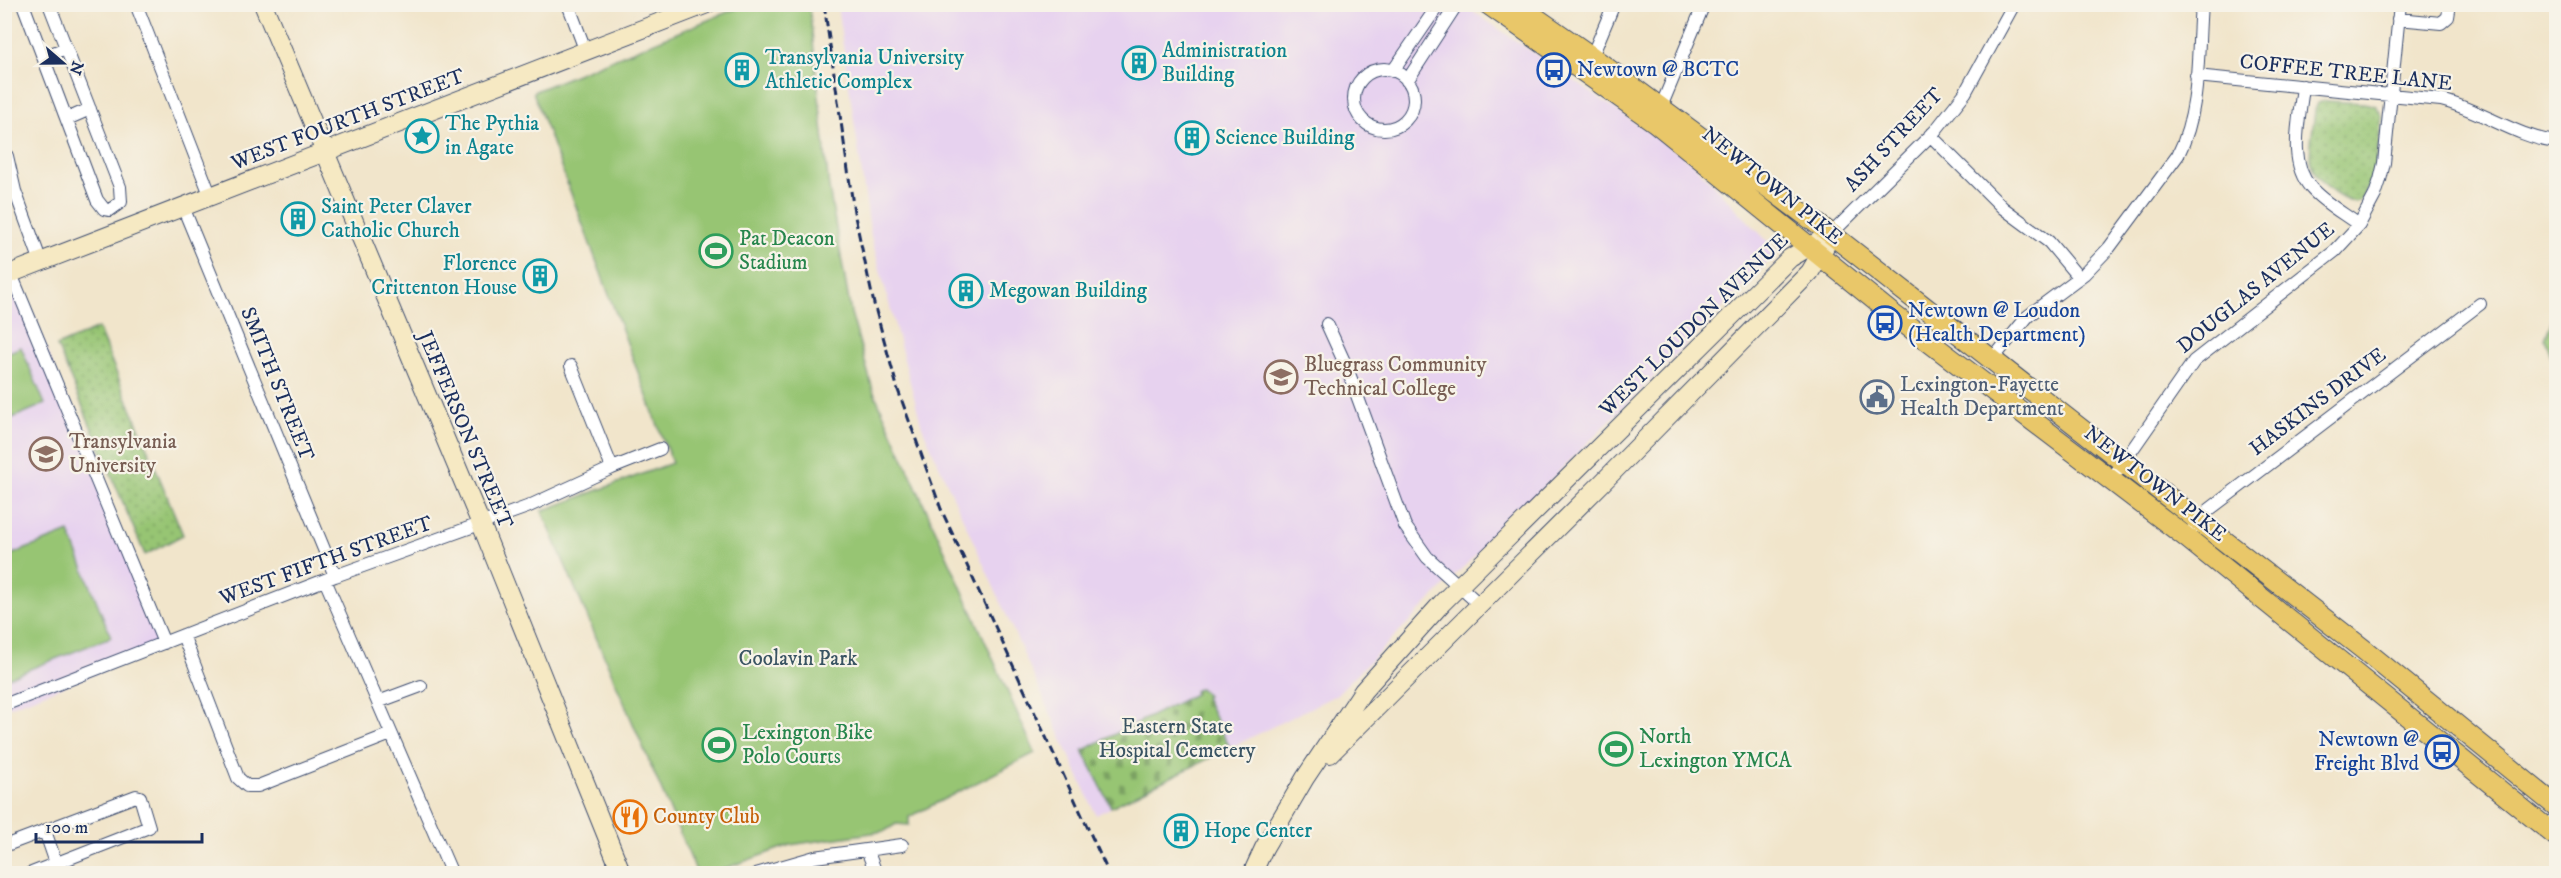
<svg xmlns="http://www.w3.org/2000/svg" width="2561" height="878" font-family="'IM FELL DW Pica',serif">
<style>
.built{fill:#e7d2ef}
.grass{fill:url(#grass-dots);stroke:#597a68;stroke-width:1.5}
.cemetery{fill:url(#cemetery-stones);stroke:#597a68;stroke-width:1.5}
.park{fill:#97c573;stroke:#597a68;stroke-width:1.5}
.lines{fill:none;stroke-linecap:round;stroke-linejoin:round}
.street-casing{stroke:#3b4a6e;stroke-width:14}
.secondary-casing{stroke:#3b4a6e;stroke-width:20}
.primary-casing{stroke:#3b4a6e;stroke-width:22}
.street{stroke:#fff;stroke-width:12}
.secondary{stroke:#f6e9c3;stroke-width:18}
.primary{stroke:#e9c769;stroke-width:20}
.rail{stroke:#1b2f5e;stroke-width:3;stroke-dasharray:9 4.5;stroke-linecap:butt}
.labels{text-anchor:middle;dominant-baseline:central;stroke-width:4.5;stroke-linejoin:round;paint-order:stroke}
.culture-label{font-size:21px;fill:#0d838f;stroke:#f7f3e8;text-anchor:start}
.transit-label{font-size:21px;fill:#164399;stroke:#f7f3e8;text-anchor:start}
.street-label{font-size:21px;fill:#1b2f5e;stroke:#f7f3e8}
.leisure-label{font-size:21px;fill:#27864d;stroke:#f7f3e8;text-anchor:start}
.education-label{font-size:21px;fill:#785e54;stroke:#f7f3e8;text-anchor:start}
.service-label{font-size:21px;fill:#4e5e75;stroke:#f7f3e8;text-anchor:start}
.park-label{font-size:21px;fill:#3a5463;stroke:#f7f3e8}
.food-label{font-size:21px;fill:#c56008;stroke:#f7f3e8;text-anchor:start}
</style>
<defs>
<pattern id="grass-dots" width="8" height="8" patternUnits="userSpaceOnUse" patternTransform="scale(1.5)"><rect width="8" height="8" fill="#97c573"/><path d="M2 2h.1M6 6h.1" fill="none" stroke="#7aa062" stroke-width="1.8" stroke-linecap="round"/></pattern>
<pattern id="cemetery-stones" width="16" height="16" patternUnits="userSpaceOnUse" patternTransform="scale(1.5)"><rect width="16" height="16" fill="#97c573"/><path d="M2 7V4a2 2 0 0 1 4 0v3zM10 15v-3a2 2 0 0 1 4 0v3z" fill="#7aa062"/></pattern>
</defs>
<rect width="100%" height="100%" fill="#f7f3e8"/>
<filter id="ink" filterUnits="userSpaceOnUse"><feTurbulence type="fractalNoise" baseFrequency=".0167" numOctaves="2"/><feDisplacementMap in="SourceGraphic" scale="12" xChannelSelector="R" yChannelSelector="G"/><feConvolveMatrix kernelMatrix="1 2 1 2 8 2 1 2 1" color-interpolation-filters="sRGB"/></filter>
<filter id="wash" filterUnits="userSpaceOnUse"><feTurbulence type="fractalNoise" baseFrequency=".008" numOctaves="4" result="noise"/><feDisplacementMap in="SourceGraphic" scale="24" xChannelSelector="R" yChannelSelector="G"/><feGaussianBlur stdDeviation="1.35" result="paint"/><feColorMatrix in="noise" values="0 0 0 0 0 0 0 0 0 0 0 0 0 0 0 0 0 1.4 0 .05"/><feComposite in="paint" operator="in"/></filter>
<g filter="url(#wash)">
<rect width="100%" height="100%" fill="#f1e5cb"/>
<!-- built -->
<path class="built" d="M 837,5 L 1464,5 L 1689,160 L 1778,252 L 1336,695 L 1096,815 L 922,427 L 871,236 Z
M 4,241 L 165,647 L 4,709 Z"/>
<!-- grass -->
<path class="grass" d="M 2325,101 L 2364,103 L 2376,106 L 2382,116 L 2375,174 L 2362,199 L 2356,203 C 2338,199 2316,182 2311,163 C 2308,151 2314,123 2315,110 L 2318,103 Z
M 98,328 L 183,535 L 145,555 L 57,346 Z"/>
<!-- cemetery -->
<path class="cemetery" d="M 1200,688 L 1207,696 L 1205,697 L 1230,748 L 1111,807 L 1083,750 L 1195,694 L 1194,691 Z"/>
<!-- park -->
<path class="park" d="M 747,4 L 809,5 L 829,188 L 851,313 L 873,390 L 1035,753 L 909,817 L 909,825 L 896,824 L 885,831 L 790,845 L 712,873 L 697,873 L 542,511 L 672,463 L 533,92 Z
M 2556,309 L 2556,369 L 2545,339 Z
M 21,347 L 45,404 L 5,421 L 5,354 Z
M 69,532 L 111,637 L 5,679 L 5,557 Z"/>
</g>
<g filter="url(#ink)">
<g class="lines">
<!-- street casing -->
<g class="street-casing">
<path id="street" d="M 23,4 L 97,200 L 104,209 L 110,210 L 121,202 L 120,187 L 49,4
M 136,4 L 211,197
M 568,4 L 586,52
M 2398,19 L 2441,23 L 2448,17 L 2450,4
M 43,57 L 66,48
M 1590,61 L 1614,4
M1354 99a30 30 0 1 1 60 0a30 30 0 1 1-60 0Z
M 1393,71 L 1439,4
M 2196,76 L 2441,100 C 2481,110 2516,137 2556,142
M 1407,81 L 1457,4
M 2303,86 C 2300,118 2287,161 2311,188 C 2324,203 2343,213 2359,225
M 1658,114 L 1704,4
M 67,119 L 90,109
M 1930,135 L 2003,208 L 2049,242 L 2079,278
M 7,156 L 15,191 L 41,262
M 183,207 L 335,576
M 1831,234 L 1935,131 L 1965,93 L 2014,4
M 11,274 L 164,643
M 1327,324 L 1347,368 L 1405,526 L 1427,557 L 1480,605
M 1991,361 L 2028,316 L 2084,274 L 2109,248 L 2178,155 C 2201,110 2197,54 2201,4
M 571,366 L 612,468
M 2111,480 L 2194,361 L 2335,251 L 2359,225 L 2375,195 L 2380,180 L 2384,163 L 2400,4
M 2186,537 L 2210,509 L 2480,304
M 325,580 L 452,874
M 183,635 L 238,778 L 247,786 L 258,786 L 391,734
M 378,702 L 421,686
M 4,705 L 335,576 L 527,507 L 612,468 L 660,449
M 2547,829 L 2556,816
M 45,831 L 56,863
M 4,846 L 136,796 L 140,797 L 149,827 L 29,874
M 867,850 L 876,873
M 756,874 L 815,857 L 902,845"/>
</g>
<!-- secondary casing -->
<g class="secondary-casing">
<path id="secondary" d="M 263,4 L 481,524 L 622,874
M 4,276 L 707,4
M 1330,754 L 1601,484 L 1810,272 L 1827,243
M 1252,874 L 1264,848 L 1305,778 L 1363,691 L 1442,603 L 1790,258 L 1831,234"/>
</g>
<!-- primary casing -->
<g class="primary-casing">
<path id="primary" d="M 1488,4 L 1655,122 L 1891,313 L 2186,537 L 2556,836
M 1516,4 L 1592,57 L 1831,234 L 2363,649 L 2556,806"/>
</g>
<!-- street -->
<use href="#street" class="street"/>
<!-- secondary -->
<use href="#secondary" class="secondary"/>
<!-- primary -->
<use href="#primary" class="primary"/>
<!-- rail -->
<path class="rail" d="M 824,4 L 854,212 L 874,304 L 898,390 L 941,509 L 1109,874"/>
</g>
</g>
<!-- icons -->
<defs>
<g id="building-ring" transform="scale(1.725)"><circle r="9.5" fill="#f7f3e8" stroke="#0f9aa8" stroke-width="1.5"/><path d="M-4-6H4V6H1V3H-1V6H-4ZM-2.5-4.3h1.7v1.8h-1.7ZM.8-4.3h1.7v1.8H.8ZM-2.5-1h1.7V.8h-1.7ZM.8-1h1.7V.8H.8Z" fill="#0f9aa8"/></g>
<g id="bus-ring" transform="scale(1.725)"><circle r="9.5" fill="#f7f3e8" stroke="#1a4fb4" stroke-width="1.5"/><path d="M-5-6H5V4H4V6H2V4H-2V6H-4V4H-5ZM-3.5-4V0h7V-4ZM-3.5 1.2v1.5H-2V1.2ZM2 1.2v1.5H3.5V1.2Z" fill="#1a4fb4"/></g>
<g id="sight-ring" transform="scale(1.725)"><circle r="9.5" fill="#f7f3e8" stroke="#0f9aa8" stroke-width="1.5"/><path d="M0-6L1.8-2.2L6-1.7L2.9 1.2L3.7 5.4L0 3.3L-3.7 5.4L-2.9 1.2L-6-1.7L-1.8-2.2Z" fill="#0f9aa8"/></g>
<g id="stadium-ring" transform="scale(1.725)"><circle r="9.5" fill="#f7f3e8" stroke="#2e9e5b" stroke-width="1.5"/><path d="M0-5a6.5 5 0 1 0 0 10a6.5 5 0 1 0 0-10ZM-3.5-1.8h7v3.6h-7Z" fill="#2e9e5b"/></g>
<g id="university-ring" transform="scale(1.725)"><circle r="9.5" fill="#f7f3e8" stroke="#8d6e63" stroke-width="1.5"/><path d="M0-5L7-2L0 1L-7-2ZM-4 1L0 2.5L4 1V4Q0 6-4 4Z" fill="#8d6e63"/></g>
<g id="civic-ring" transform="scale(1.725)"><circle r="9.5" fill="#f7f3e8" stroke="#5c6f8a" stroke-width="1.5"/><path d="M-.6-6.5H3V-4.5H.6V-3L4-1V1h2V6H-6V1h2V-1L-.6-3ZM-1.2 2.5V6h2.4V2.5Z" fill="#5c6f8a"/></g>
<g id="restaurant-ring" transform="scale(1.725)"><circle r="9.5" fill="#f7f3e8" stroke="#e8710a" stroke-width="1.5"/><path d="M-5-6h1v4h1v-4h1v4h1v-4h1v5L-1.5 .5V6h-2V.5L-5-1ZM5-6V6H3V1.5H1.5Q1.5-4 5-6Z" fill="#e8710a"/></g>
</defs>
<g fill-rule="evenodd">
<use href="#building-ring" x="1139" y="63"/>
<use href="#building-ring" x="742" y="70"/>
<use href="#bus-ring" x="1554" y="70"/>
<use href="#sight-ring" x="422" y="136"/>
<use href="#building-ring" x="1192" y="138"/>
<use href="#building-ring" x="298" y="219"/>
<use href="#stadium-ring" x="716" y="251"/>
<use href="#building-ring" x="540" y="276"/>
<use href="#building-ring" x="966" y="291"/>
<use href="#bus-ring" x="1885" y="323"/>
<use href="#university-ring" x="1281" y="377"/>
<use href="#civic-ring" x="1877" y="397"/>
<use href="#university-ring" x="46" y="454"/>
<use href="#stadium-ring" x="719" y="745"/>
<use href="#stadium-ring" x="1616" y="749"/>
<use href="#bus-ring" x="2442" y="752"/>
<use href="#restaurant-ring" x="630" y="817"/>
<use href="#building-ring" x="1181" y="831"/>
</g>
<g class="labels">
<!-- culture labels -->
<g class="culture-label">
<text x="1162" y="51">Administration<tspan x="1162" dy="24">Building</tspan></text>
<text x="765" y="58">Transylvania University<tspan x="765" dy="24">Athletic Complex</tspan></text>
<text x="445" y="124">The Pythia<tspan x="445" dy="24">in Agate</tspan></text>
<text x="1215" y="138">Science Building</text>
<text x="321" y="207">Saint Peter Claver<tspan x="321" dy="24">Catholic Church</tspan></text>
<text x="517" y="264" text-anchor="end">Florence<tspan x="517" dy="24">Crittenton House</tspan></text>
<text x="989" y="291">Megowan Building</text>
<text x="1204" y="831">Hope Center</text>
</g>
<!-- transit labels -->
<g class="transit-label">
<text x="1577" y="70">Newtown @ BCTC</text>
<text x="1908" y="311">Newtown @ Loudon<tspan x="1908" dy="24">(Health Department)</tspan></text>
<text x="2419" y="740" text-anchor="end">Newtown @<tspan x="2419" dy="24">Freight Blvd</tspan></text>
</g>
<!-- street labels -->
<g class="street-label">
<text transform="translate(2346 73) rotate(6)">COFFEE TREE LANE</text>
<text transform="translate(348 120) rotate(-21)">WEST FOURTH STREET</text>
<text transform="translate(1894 140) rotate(-47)">ASH STREET</text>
<text transform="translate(1772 186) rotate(39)">NEWTOWN PIKE</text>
<text transform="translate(2256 288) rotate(-39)">DOUGLAS AVENUE</text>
<text transform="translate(1694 325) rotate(-44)">WEST LOUDON AVENUE</text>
<text transform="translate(277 384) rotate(68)">SMITH STREET</text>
<text transform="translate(2318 402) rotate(-37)">HASKINS DRIVE</text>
<text transform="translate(465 430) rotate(67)">JEFFERSON STREET</text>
<text transform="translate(2155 484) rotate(38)">NEWTOWN PIKE</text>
<text transform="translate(326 561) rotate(-20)">WEST FIFTH STREET</text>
</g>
<!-- leisure labels -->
<g class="leisure-label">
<text x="739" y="239">Pat Deacon<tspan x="739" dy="24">Stadium</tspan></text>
<text x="742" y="733">Lexington Bike<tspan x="742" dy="24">Polo Courts</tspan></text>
<text x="1639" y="737">North<tspan x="1639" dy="24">Lexington YMCA</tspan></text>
</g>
<!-- education labels -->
<g class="education-label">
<text x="1304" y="365">Bluegrass Community<tspan x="1304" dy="24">Technical College</tspan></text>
<text x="69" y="442">Transylvania<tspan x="69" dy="24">University</tspan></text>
</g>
<!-- service labels -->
<g class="service-label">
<text x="1900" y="385">Lexington-Fayette<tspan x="1900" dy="24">Health Department</tspan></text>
</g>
<!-- park labels -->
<g class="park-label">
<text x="798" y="659">Coolavin Park</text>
<text x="1177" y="727">Eastern State<tspan x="1177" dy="24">Hospital Cemetery</tspan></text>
</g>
<!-- food labels -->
<g class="food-label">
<text x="653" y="817">County Club</text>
</g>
</g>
<!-- margin -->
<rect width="2561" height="878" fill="none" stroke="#f7f3e8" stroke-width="24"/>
<!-- north arrow -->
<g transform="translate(63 63) rotate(110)" stroke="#f7f3e8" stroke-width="4.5" paint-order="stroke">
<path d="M0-4.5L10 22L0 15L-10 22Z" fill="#1b2f5e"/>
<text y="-9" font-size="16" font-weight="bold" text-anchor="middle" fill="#1b2f5e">N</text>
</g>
<!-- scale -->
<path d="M36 833v9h166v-9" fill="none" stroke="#1b2f5e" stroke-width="3"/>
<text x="45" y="833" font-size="18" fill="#1b2f5e" stroke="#f7f3e8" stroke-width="4.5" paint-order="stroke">100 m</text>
</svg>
